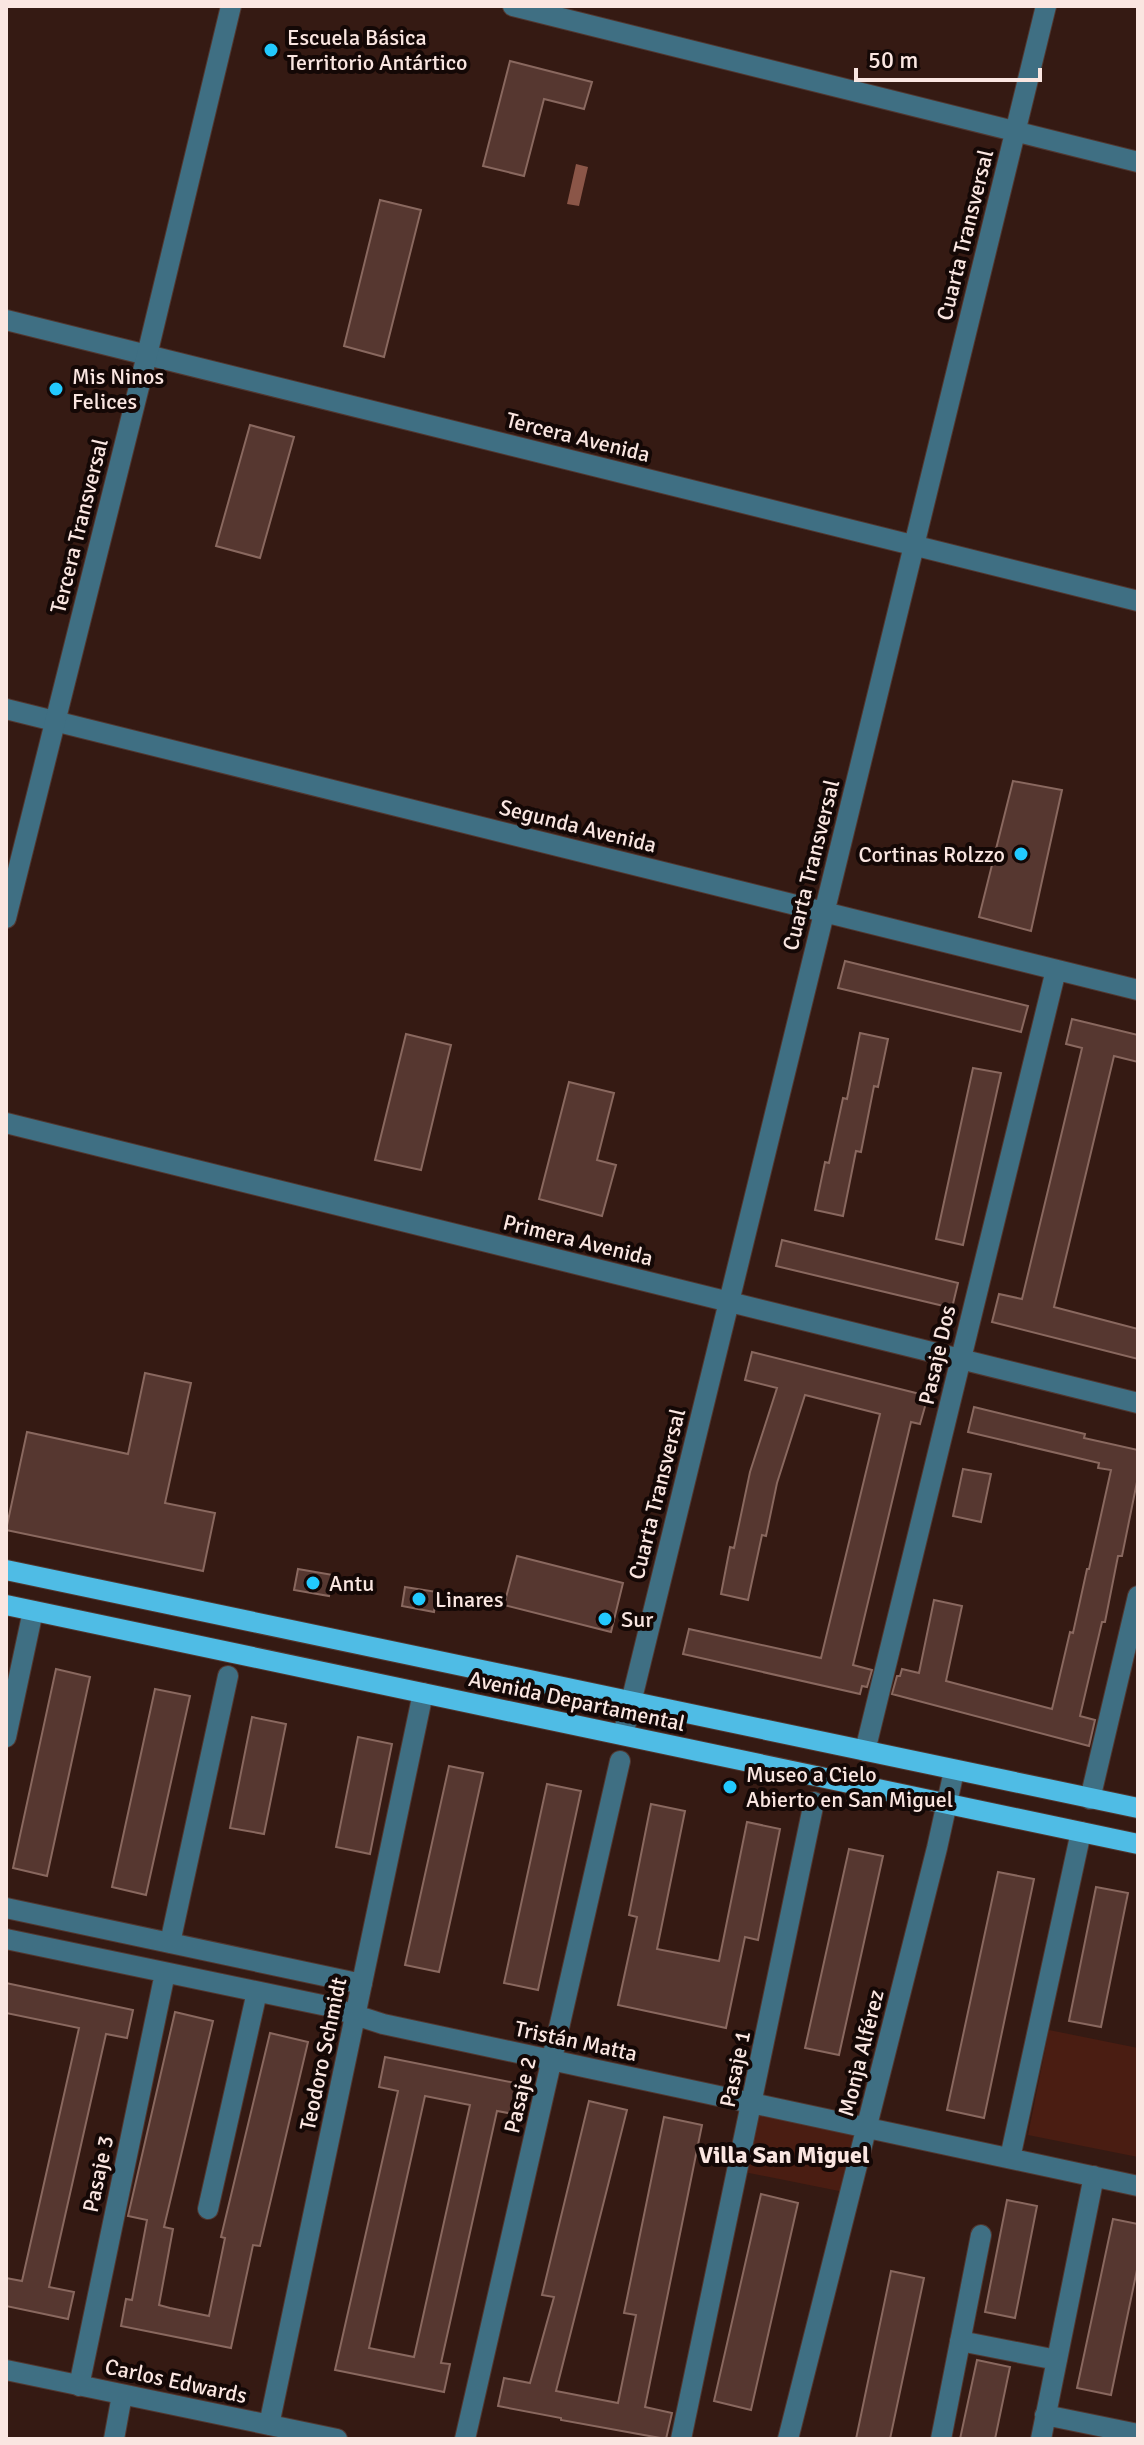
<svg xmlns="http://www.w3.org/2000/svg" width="1144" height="2445" font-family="Signika,sans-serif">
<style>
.green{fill:#4a1d12}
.water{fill:#8b5648}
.building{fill:#563730;stroke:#89685f;stroke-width:2;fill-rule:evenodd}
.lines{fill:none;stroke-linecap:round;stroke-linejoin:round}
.minor-casing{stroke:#513730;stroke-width:22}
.tertiary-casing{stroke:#513730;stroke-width:22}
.primary-casing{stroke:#513730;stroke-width:22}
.minor{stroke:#3f6f83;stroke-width:20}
.tertiary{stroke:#3f6f83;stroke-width:20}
.primary{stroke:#4fbce5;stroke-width:20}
.poi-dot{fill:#22c9fe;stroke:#140806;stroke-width:3}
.labels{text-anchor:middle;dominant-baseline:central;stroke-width:8;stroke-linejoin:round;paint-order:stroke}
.poi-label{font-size:22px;fill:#fae6e1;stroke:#140806;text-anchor:start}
.street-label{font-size:22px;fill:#fae6e1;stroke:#140806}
.neighbourhood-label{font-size:24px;font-weight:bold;fill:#fae6e1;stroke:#140806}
</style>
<rect width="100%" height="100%" fill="#351a13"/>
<!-- green -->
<path class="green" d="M 1049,2030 L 1138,2048 L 1138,2157 L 1028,2135 Z
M 756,2115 L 855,2135 L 844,2192 L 744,2172 Z"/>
<!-- water -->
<path class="water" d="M 576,164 L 588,167 L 579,206 L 567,204 Z"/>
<!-- building -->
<path class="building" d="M 510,61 L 592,82 L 584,109 L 544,99 L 524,176 L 483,166 Z
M 380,200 L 421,210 L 384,357 L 344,346 Z
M 250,425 L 294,437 L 260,558 L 216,546 Z
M 1013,781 L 1062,790 L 1031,931 L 979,917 Z
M 845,961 L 1028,1006 L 1021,1032 L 838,988 Z
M 1072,1019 L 1138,1035 L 1138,1062 L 1114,1056 L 1054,1307 L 1138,1329 L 1138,1359 L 992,1322 L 999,1294 L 1022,1299 L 1082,1048 L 1066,1044 Z
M 860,1033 L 888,1039 L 878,1087 L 874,1086 L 861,1152 L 856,1151 L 843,1216 L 815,1210 L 825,1162 L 829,1163 L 843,1098 L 847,1099 Z
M 406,1034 L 451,1045 L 421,1170 L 375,1160 Z
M 973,1068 L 1001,1073 L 963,1245 L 936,1239 Z
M 569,1082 L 614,1093 L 597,1160 L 616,1165 L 602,1216 L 539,1199 Z
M 782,1240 L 958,1283 L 952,1308 L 776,1266 Z
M 752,1352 L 928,1396 L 920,1424 L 911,1422 L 853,1665 L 872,1670 L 867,1687 L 862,1686 L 860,1694 L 683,1654 L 689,1629 L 821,1658 L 880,1414 L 805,1395 L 777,1483 L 766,1536 L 762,1535 L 748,1600 L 721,1594 L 730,1547 L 734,1548 L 750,1472 L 777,1388 L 745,1380 Z
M 145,1373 L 191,1383 L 165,1503 L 215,1513 L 203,1571 L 6,1530 L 27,1432 L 128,1454 Z
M 974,1407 L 1085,1434 L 1084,1438 L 1138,1450 L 1138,1477 L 1122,1556 L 1118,1556 L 1105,1622 L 1102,1622 L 1080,1716 L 1095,1720 L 1089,1746 L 892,1694 L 897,1676 L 900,1676 L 902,1669 L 919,1673 L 934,1600 L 962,1606 L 946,1681 L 1052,1709 L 1070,1632 L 1073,1633 L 1087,1569 L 1089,1569 L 1111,1470 L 1098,1468 L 1099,1463 L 968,1432 Z
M 963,1469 L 991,1474 L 981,1522 L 953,1516 Z
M 517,1556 L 623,1583 L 611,1632 L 504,1605 Z
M 298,1569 L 333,1575 L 329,1596 L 294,1590 Z
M 405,1587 L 437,1592 L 434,1612 L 402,1606 Z
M 56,1669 L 90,1677 L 47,1876 L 13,1868 Z
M 155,1689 L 190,1696 L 146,1895 L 112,1887 Z
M 252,1717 L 286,1724 L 264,1834 L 230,1828 Z
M 358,1737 L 392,1744 L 370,1854 L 336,1847 Z
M 449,1766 L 483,1773 L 439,1972 L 405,1965 Z
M 547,1784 L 581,1791 L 538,1990 L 504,1983 Z
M 651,1804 L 685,1811 L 657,1949 L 719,1961 L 747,1822 L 780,1829 L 758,1940 L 745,1937 L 726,2028 L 618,2005 L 637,1917 L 629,1915 Z
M 849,1849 L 883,1856 L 839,2055 L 805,2048 Z
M 998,1872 L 1034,1879 L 984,2118 L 947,2110 Z
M 1096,1887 L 1128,1893 L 1101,2027 L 1069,2021 Z
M 6,1983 L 133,2010 L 127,2038 L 106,2034 L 49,2287 L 74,2292 L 68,2319 L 6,2306 L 6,2278 L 22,2281 L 79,2028 L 6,2013 Z
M 175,2012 L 213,2021 L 164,2227 L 173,2229 L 159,2305 L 170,2308 L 209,2316 L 225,2238 L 221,2237 L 270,2033 L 308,2042 L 260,2246 L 253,2245 L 231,2348 L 121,2326 L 126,2299 L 132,2300 L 147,2220 L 128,2216 Z
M 385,2057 L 525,2085 L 519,2115 L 497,2111 L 441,2363 L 450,2364 L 444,2392 L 335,2370 L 398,2091 L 379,2087 ZM 425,2096 L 470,2105 L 414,2357 L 369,2348 Z
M 589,2101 L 627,2110 L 556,2391 L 618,2403 L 636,2315 L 624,2313 L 664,2117 L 702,2125 L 645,2407 L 672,2413 L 666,2439 L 561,2420 L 561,2418 L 498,2406 L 504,2378 L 530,2383 L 554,2297 L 542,2295 Z
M 761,2194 L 798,2203 L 751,2410 L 714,2401 Z
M 1007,2200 L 1037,2206 L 1015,2318 L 985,2312 Z
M 1113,2219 L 1138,2224 L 1138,2265 L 1111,2395 L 1077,2388 Z
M 891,2271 L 924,2278 L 890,2439 L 856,2439 Z
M 977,2360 L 1010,2367 L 995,2439 L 960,2439 Z"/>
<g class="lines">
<!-- minor casing -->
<g class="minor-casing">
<path id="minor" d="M 513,6 L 1138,162
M 6,320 L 1138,601
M 6,709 L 1138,990
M 6,1123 L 1138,1403
M 623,1735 L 1046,6
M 6,1737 L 33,1611
M 865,1751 L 1056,970
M 1090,1799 L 1138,1596
M 6,1908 L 362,1984
M 6,1939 L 327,2006 L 383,2024 L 1138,2186
M 170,1943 L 228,1676
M 1010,2158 L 1081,1832
M 208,2209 L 257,1992
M 960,2341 L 1057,2360
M 6,2370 L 337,2439
M 79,2386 L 165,1973
M 1045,2415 L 1138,2434
M 269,2425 L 423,1693
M 114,2439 L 122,2395
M 465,2439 L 620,1761
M 681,2439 L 814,1802
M 788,2439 L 937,1848 L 954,1771
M 941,2439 L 981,2235
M 1041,2439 L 1094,2176"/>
</g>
<!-- tertiary casing -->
<g class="tertiary-casing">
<path id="tertiary" d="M 6,918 L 147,355 L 231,6"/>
</g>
<!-- primary casing -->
<g class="primary-casing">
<path id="primary" d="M 6,1570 L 1138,1808
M 6,1605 L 1138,1844"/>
</g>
<!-- minor -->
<use href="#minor" class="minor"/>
<!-- tertiary -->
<use href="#tertiary" class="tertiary"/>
<!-- primary -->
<use href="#primary" class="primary"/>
</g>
<!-- markers -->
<g class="poi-dot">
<circle cx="271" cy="50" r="8"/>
<circle cx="56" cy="389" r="8"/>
<circle cx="1021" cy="854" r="8"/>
<circle cx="313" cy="1583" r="8"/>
<circle cx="419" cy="1599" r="8"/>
<circle cx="605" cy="1619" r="8"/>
<circle cx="730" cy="1787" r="8"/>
</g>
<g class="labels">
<!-- poi labels -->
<g class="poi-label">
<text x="287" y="37">Escuela Básica<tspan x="287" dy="25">Territorio Antártico</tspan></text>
<text x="72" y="376">Mis Ninos<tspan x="72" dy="25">Felices</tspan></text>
<text x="1005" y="854" text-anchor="end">Cortinas Rolzzo</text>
<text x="329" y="1583">Antu</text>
<text x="435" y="1599">Linares</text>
<text x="621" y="1619">Sur</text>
<text x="746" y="1774">Museo a Cielo<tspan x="746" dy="25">Abierto en San Miguel</tspan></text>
</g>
<!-- street labels -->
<g class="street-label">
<text transform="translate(965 235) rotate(-76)">Cuarta Transversal</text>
<text transform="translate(578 437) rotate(14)">Tercera Avenida</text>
<text transform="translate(79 526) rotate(-76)">Tercera Transversal</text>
<text transform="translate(578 826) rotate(14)">Segunda Avenida</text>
<text transform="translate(811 865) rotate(-76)">Cuarta Transversal</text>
<text transform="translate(578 1240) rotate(14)">Primera Avenida</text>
<text transform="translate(937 1355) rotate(-77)">Pasaje Dos</text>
<text transform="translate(657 1494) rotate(-76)">Cuarta Transversal</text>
<text transform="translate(577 1701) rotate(12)">Avenida Departamental</text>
<text transform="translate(576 2041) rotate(12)">Tristán Matta</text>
<text transform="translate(861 2053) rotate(-76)">Monja Alférez</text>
<text transform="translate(323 2054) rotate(-78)">Teodoro Schmidt</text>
<text transform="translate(735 2069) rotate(-78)">Pasaje 1</text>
<text transform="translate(520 2095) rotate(-77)">Pasaje 2</text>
<text transform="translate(98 2174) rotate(-78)">Pasaje 3</text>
<text transform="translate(176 2381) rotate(12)">Carlos Edwards</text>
</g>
<!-- neighbourhood labels -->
<g class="neighbourhood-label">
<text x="784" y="2155">Villa San Miguel</text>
</g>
</g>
<!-- border -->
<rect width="1144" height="2445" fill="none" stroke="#fae6e1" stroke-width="16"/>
<!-- scale -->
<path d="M856 68v12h184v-12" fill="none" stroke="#fae6e1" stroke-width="4"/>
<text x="868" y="68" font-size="24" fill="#fae6e1" stroke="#140806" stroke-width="6" paint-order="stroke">50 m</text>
</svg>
